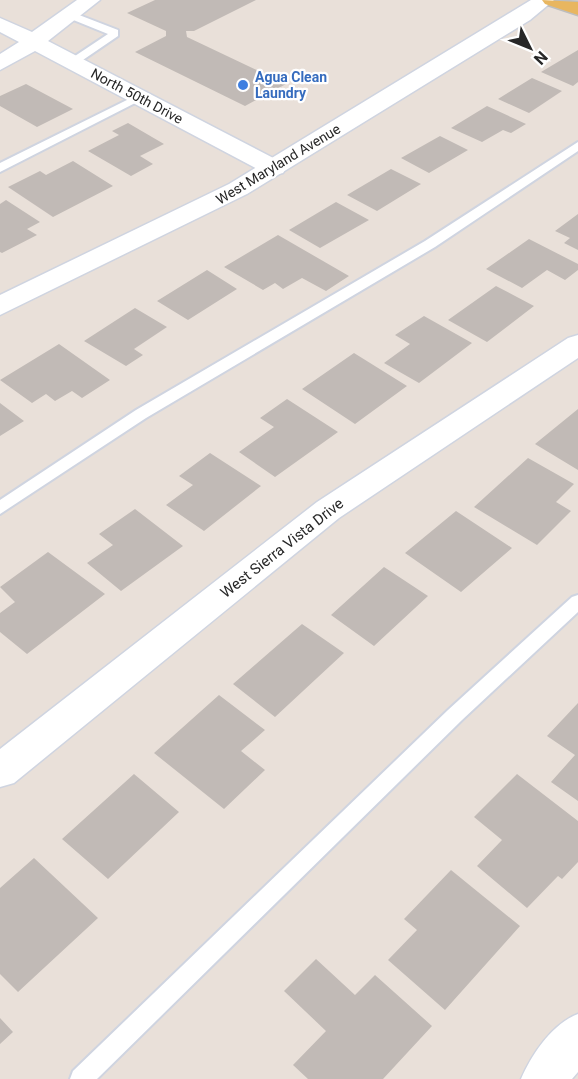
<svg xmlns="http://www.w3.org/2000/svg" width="578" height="1079" font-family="Roboto,sans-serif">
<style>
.building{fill:#c1bab6}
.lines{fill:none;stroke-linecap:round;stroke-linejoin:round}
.service-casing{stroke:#cfd4e0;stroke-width:4}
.minor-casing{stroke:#cfd4e0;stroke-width:3}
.tertiary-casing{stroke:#cfd4e0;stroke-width:3}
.primary-casing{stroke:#bebebe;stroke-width:3}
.service{fill:#fff;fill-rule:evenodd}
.minor{fill:#fff;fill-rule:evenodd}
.tertiary{fill:#fff;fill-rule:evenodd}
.primary{fill:#e8b660;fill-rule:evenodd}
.shop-dot{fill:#3f7fe0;stroke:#fff;stroke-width:2}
.labels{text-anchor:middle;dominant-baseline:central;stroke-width:4.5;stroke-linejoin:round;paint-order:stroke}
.far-shop-label{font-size:14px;font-weight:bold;fill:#366cbe;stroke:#fff;text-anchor:start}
.far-street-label{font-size:14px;fill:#272727;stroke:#fff}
.street-label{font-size:15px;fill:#272727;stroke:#fff}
</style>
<rect width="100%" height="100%" fill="#e9e0d9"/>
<!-- building -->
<path class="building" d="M 155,0 L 256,0 L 194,31 L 186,31 L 187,37 L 286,84 L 245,106 L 135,52 L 166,36 L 166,31 L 127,13 Z
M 578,50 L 578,82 L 573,86 L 541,72 Z
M 532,78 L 562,91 L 529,113 L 498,99 Z
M 26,84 L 73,109 L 37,127 L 0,106 L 0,96 Z
M 487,106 L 526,124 L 511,133 L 503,130 L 482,142 L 451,128 Z
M 128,123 L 164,144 L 140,156 L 153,164 L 131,176 L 88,151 L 119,135 L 112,131 Z
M 440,136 L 468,150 L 429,173 L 401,158 Z
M 73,161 L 113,186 L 53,217 L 8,187 L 40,171 L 46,175 Z
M 391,169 L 421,184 L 377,211 L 347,195 Z
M 6,200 L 40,222 L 27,229 L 37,235 L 2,253 L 0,252 L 0,204 Z
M 336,202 L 369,220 L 320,248 L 289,230 Z
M 578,214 L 578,250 L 564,243 L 570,238 L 555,231 Z
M 278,235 L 349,276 L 326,291 L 302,278 L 283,289 L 275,283 L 263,290 L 224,267 Z
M 529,239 L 578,264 L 578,270 L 565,280 L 547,270 L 522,288 L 486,269 Z
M 207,270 L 237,289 L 188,320 L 157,301 Z
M 496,286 L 534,306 L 487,342 L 448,320 Z
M 135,308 L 167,327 L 134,349 L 143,355 L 126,366 L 84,341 Z
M 424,316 L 472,343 L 419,383 L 384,363 L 410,344 L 395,335 Z
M 59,344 L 110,380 L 82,398 L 72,391 L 55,401 L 46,394 L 32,403 L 0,380 Z
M 354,353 L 407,386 L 355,424 L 302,389 Z
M 287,399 L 338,432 L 275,477 L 239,452 L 274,427 L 260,418 Z
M 0,403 L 24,421 L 0,436 Z
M 578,409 L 578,470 L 535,444 Z
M 210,453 L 261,486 L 204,531 L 166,505 L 193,485 L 179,476 Z
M 528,458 L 574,484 L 556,502 L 571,511 L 537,545 L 474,507 Z
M 135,509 L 183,546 L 121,591 L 87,563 L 113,545 L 99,534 Z
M 456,511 L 512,548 L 461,592 L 405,553 Z
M 48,552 L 105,594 L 27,654 L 0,632 L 0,613 L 15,602 L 0,587 Z
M 384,567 L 428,596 L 374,646 L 331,615 Z
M 302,624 L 344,653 L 275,717 L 233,684 Z
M 219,695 L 265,730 L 241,751 L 265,770 L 224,809 L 154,753 Z
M 578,703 L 578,801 L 551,782 L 575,755 L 547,736 Z
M 134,774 L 179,812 L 108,879 L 62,839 Z
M 517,774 L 578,821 L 578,862 L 562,879 L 558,876 L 527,908 L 477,866 L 502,840 L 474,817 Z
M 34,858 L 98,918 L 18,992 L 0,974 L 0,888 Z
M 451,870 L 520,926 L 445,1010 L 388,960 L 417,930 L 404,919 Z
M 316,959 L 355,995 L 375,975 L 432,1026 L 383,1079 L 308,1079 L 293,1065 L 326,1031 L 284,991 Z
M 0,1018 L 13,1032 L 0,1044 Z"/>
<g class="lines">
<!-- service casing -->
<g class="service-casing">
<path id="service" d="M 66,13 L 74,13 L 118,30 L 118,36 L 77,64 L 69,64 L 69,60 L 108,34 L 66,17 Z
M 139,94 L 143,95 L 143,99 L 0,172 L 0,163 Z
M 578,142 L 578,151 L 435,247 L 146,418 L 0,514 L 0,500 L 136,410 L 425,241 Z
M 578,595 L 578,612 L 462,720 L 97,1079 L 70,1079 L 73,1071 L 448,710 L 572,597 Z"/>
</g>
<!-- minor casing -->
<g class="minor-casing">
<path id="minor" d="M 77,0 L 100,0 L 48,41 L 283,163 L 286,168 L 283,173 L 274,175 L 265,173 L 35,51 L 0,70 L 0,54 L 19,42 L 0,32 L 0,18 L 32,32 Z
M 578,335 L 578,358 L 339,518 L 14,783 L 0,787 L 0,749 L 317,502 L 568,338 Z
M 578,1014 L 578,1072 L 572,1079 L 521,1079 C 532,1054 552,1024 578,1014 Z"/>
</g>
<!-- tertiary casing -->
<g class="tertiary-casing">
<path id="tertiary" d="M 531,0 L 554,0 L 530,20 L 247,194 L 0,315 L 0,295 L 229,184 Z"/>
</g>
<!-- primary casing -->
<g class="primary-casing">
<path id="primary" d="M 542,0 L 578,2 L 578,15 L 545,4 Z"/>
</g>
<!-- service -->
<use href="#service" class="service"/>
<!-- minor -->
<use href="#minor" class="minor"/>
<!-- tertiary -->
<use href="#tertiary" class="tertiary"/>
<!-- primary -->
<use href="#primary" class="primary"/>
</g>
<!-- markers -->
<circle class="shop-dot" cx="243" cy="85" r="6"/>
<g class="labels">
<!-- far-shop labels -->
<g class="far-shop-label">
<text x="255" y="77">Agua Clean<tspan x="255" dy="16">Laundry</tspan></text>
</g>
<!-- far-street labels -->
<g class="far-street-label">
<text transform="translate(137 96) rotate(28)">North 50th Drive</text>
<text transform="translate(278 164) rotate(-31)">West Maryland Avenue</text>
</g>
<!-- street labels -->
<g class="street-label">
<text transform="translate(282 548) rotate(-38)">West Sierra Vista Drive</text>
</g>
</g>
<!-- north arrow -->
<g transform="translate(530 48) rotate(133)" stroke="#ffffff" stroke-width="4.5" paint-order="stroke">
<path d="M0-4.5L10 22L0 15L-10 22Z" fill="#272727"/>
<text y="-9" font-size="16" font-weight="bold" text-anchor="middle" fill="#272727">N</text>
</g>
</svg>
